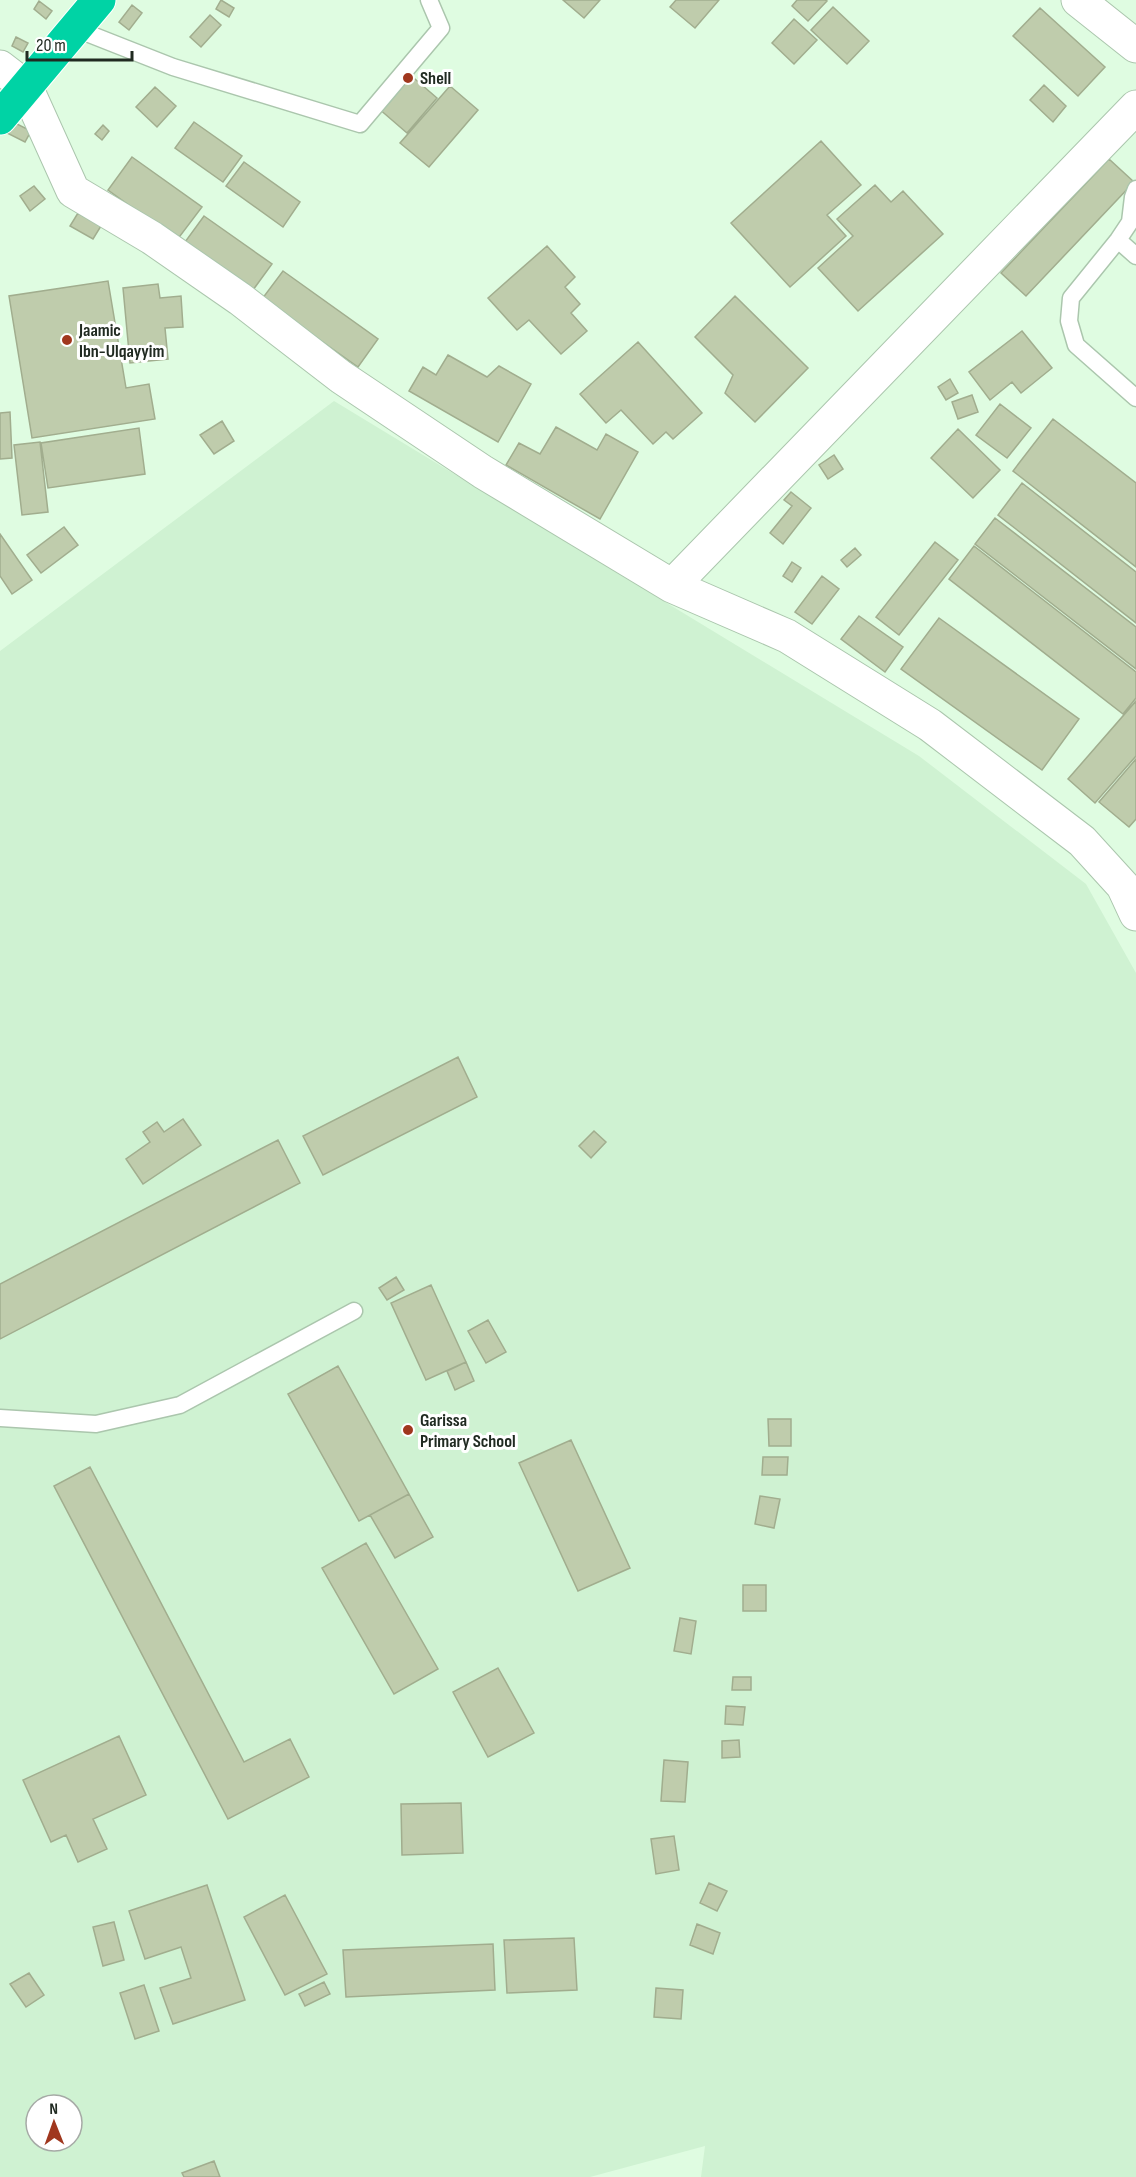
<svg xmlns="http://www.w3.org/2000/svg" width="1136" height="2177" font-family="'Sofia Sans Condensed',sans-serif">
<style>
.built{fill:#cff2d2;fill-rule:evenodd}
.building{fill:#bfccac;stroke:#a1ad8e;stroke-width:1.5}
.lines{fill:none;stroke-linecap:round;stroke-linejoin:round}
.lane-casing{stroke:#abc6ad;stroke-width:19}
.street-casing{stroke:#abc6ad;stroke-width:35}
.highway-casing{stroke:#fff;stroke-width:35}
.lane{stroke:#fff;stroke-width:16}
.street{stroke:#fff;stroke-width:33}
.highway{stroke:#00d3a5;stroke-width:33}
.poi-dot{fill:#a0371e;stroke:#fff;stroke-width:2}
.labels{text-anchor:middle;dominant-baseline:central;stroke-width:6;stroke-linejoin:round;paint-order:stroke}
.poi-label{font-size:18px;font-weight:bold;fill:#202a21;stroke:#fff;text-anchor:start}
</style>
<rect width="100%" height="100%" fill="#dffce1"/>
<!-- built -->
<path class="built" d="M 334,401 L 919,756 L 1086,884 L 1136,973 L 1136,2177 L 701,2177 L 705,2146 L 590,2177 L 0,2177 L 0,651 ZM 36,2105 L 72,2105 L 72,2141 L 36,2141 Z"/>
<!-- building -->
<path class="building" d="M 221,0 L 234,8 L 229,17 L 216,9 Z
M 563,0 L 600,0 L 584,18 Z
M 676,0 L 719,0 L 695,28 L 670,7 Z
M 797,0 L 825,0 L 827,1 L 808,21 L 792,6 Z
M 39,1 L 52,11 L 46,19 L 34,9 Z
M 132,5 L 142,13 L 129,30 L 119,22 Z
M 833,7 L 869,41 L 847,64 L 811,30 Z
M 1040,8 L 1105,67 L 1078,96 L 1013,36 Z
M 210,15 L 221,25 L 201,47 L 190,37 Z
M 794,19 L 817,40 L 794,64 L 772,43 Z
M 16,37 L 28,43 L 23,52 L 12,46 Z
M 408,73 L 437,98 L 407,133 L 378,108 Z
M 1044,85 L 1066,106 L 1053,122 L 1030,100 Z
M 450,86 L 478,110 L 429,167 L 400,143 Z
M 155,87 L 176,106 L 157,127 L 136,107 Z
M 11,121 L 31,131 L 25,142 L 5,132 Z
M 194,122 L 242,156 L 223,182 L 175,148 Z
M 103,125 L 109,131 L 102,140 L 95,134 Z
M 821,141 L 861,185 L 827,215 L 846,236 L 790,287 L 731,223 Z
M 132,157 L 202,207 L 177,240 L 108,190 Z
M 1109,159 L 1134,182 L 1026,296 L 1001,273 Z
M 244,162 L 300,202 L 283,227 L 226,186 Z
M 875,185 L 891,202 L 903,191 L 943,234 L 858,311 L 818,268 L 853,236 L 837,219 Z
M 34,186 L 45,199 L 30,211 L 20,196 Z
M 78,213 L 101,226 L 93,239 L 70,226 Z
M 204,216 L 272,264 L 253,290 L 185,242 Z
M 547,246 L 575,277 L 565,287 L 580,304 L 571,313 L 587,331 L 561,354 L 529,320 L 517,330 L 488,298 Z
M 283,271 L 378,339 L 358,367 L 262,299 Z
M 108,281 L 126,388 L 149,384 L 155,419 L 32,438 L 9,296 Z
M 158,284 L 160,298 L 181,296 L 183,327 L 165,328 L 168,359 L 130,363 L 123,288 Z
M 735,296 L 808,368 L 755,422 L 725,393 L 733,375 L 695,337 Z
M 1022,331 L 1052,368 L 1021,393 L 1012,382 L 990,400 L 969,372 Z
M 638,342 L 702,413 L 673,439 L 666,432 L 653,444 L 621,410 L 606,423 L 580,394 Z
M 448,355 L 487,377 L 499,366 L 531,384 L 498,442 L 409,391 L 423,367 L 436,375 Z
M 950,379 L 958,393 L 946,400 L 938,387 Z
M 972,395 L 978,412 L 958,419 L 952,402 Z
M 1000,404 L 1031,428 L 1007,458 L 976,435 Z
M 10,412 L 12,458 L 0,459 L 0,413 Z
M 1053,419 L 1136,483 L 1136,567 L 1013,471 Z
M 222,421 L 234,441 L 214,454 L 200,435 Z
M 556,427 L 597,450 L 606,434 L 638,452 L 600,519 L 506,465 L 519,443 L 540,454 Z
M 139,428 L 145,474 L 48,488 L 41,443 Z
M 958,429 L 1000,470 L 973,498 L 931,458 Z
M 40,442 L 48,512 L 22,515 L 14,445 Z
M 834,455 L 843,469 L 828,479 L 819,465 Z
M 1022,483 L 1136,572 L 1136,623 L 998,515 Z
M 791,492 L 811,508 L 783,544 L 770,533 L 792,506 L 784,500 Z
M 995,518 L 1136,627 L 1136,669 L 975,544 Z
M 64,527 L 78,545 L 41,573 L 27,555 Z
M 0,534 L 32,580 L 12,594 L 0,576 Z
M 935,542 L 958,560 L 899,635 L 876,617 Z
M 974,546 L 1136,672 L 1136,698 L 1123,714 L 949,579 Z
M 855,548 L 861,555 L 847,567 L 841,560 Z
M 792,562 L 801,568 L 792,582 L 783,576 Z
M 822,576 L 839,589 L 812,624 L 795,612 Z
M 859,616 L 903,647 L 885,672 L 841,639 Z
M 939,618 L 1079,719 L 1042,770 L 901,669 Z
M 1136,701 L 1136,756 L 1095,803 L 1068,779 Z
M 1136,759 L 1136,819 L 1129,827 L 1099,802 Z
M 458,1057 L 477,1097 L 323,1175 L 303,1136 Z
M 183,1119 L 201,1145 L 143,1184 L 126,1159 L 150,1142 L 143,1132 L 157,1122 L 164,1132 Z
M 594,1131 L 606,1142 L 591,1158 L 579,1146 Z
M 278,1140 L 300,1183 L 0,1339 L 0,1284 Z
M 396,1277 L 404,1290 L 387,1300 L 379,1288 Z
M 431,1285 L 466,1362 L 426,1380 L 391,1303 Z
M 488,1320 L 506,1352 L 486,1363 L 468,1331 Z
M 466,1362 L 474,1381 L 455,1390 L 447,1371 Z
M 338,1366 L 409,1494 L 359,1521 L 288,1394 Z
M 768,1419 L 791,1419 L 791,1446 L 769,1446 Z
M 571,1440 L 630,1568 L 578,1591 L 519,1463 Z
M 763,1457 L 788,1457 L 787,1475 L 762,1475 Z
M 90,1467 L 244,1762 L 290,1739 L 309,1777 L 228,1819 L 54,1486 Z
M 409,1494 L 433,1537 L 395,1558 L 370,1515 Z
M 760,1496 L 780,1499 L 774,1528 L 755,1524 Z
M 366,1543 L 438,1669 L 394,1694 L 322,1568 Z
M 743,1585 L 766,1585 L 766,1611 L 743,1611 Z
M 680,1618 L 696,1621 L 691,1654 L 674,1651 Z
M 498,1668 L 534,1733 L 488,1757 L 453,1692 Z
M 733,1677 L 751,1677 L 751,1690 L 732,1690 Z
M 726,1706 L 745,1707 L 743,1725 L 725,1724 Z
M 119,1736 L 146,1795 L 93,1819 L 107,1849 L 78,1862 L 66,1835 L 51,1842 L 23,1780 Z
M 739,1740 L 740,1757 L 722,1758 L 722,1741 Z
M 664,1760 L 688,1762 L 685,1802 L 661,1801 Z
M 461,1803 L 463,1853 L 402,1855 L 401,1804 Z
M 674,1836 L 679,1870 L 656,1874 L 651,1839 Z
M 709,1883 L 727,1891 L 717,1911 L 700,1903 Z
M 207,1885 L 245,2000 L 173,2024 L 160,1988 L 191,1978 L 181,1947 L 145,1959 L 129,1911 Z
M 285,1895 L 327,1974 L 285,1995 L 244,1917 Z
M 114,1922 L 124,1960 L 103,1966 L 93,1927 Z
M 697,1924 L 720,1933 L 713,1954 L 690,1945 Z
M 574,1938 L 577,1990 L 507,1993 L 504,1940 Z
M 493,1944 L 495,1990 L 346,1997 L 343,1950 Z
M 29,1973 L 44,1995 L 26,2007 L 10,1984 Z
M 324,1982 L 330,1994 L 305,2006 L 299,1994 Z
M 144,1985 L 159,2031 L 135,2039 L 120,1993 Z
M 656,1988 L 683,1990 L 681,2019 L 654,2017 Z
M 214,2161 L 220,2177 L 184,2177 L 182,2173 Z"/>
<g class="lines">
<!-- lane casing -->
<g class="lane-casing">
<path id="lane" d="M 74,28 L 173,67 L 360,124 L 441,28 L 429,0
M 1136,189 L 1133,197 L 1130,222 L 1118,240 L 1071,298 L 1069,321 L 1076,345 L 1136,398
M 1118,240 L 1136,256
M 0,1418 L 96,1424 L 180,1405 L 354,1311"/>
</g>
<!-- street casing -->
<g class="street-casing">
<path id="street" d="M 1078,0 L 1136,46
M 0,67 L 26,87 L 73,191 L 152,238 L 240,299 L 341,377 L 483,472 L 672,586 L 787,636 L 930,725 L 1082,841 L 1123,886 L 1136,914
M 672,586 L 1136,107"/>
</g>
<!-- highway casing -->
<g class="highway-casing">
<path id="highway" d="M 0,118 L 99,0"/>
</g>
<!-- lane -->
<use href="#lane" class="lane"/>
<!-- street -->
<use href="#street" class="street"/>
<!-- highway -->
<use href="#highway" class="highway"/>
</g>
<!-- markers -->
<g class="poi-dot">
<circle cx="408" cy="78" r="6"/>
<circle cx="67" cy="340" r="6"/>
<circle cx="408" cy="1430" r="6"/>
</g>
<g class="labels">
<!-- poi labels -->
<g class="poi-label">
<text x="420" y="78">Shell</text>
<text x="79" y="330">Jaamic<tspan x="79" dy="21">Ibn-Ulqayyim</tspan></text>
<text x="420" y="1420">Garissa<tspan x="420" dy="21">Primary School</tspan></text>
</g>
</g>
<!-- north arrow -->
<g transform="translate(54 2123) rotate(359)"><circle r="28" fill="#ffffff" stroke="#a6aaa6" stroke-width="1.5"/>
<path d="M0-4.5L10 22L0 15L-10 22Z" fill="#a0371e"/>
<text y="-9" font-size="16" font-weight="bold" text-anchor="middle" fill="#202a21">N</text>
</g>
<!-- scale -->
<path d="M27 51v9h105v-9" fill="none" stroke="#202a21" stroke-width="3"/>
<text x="36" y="51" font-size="18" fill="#202a21" stroke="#ffffff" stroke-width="4.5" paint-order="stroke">20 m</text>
</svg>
